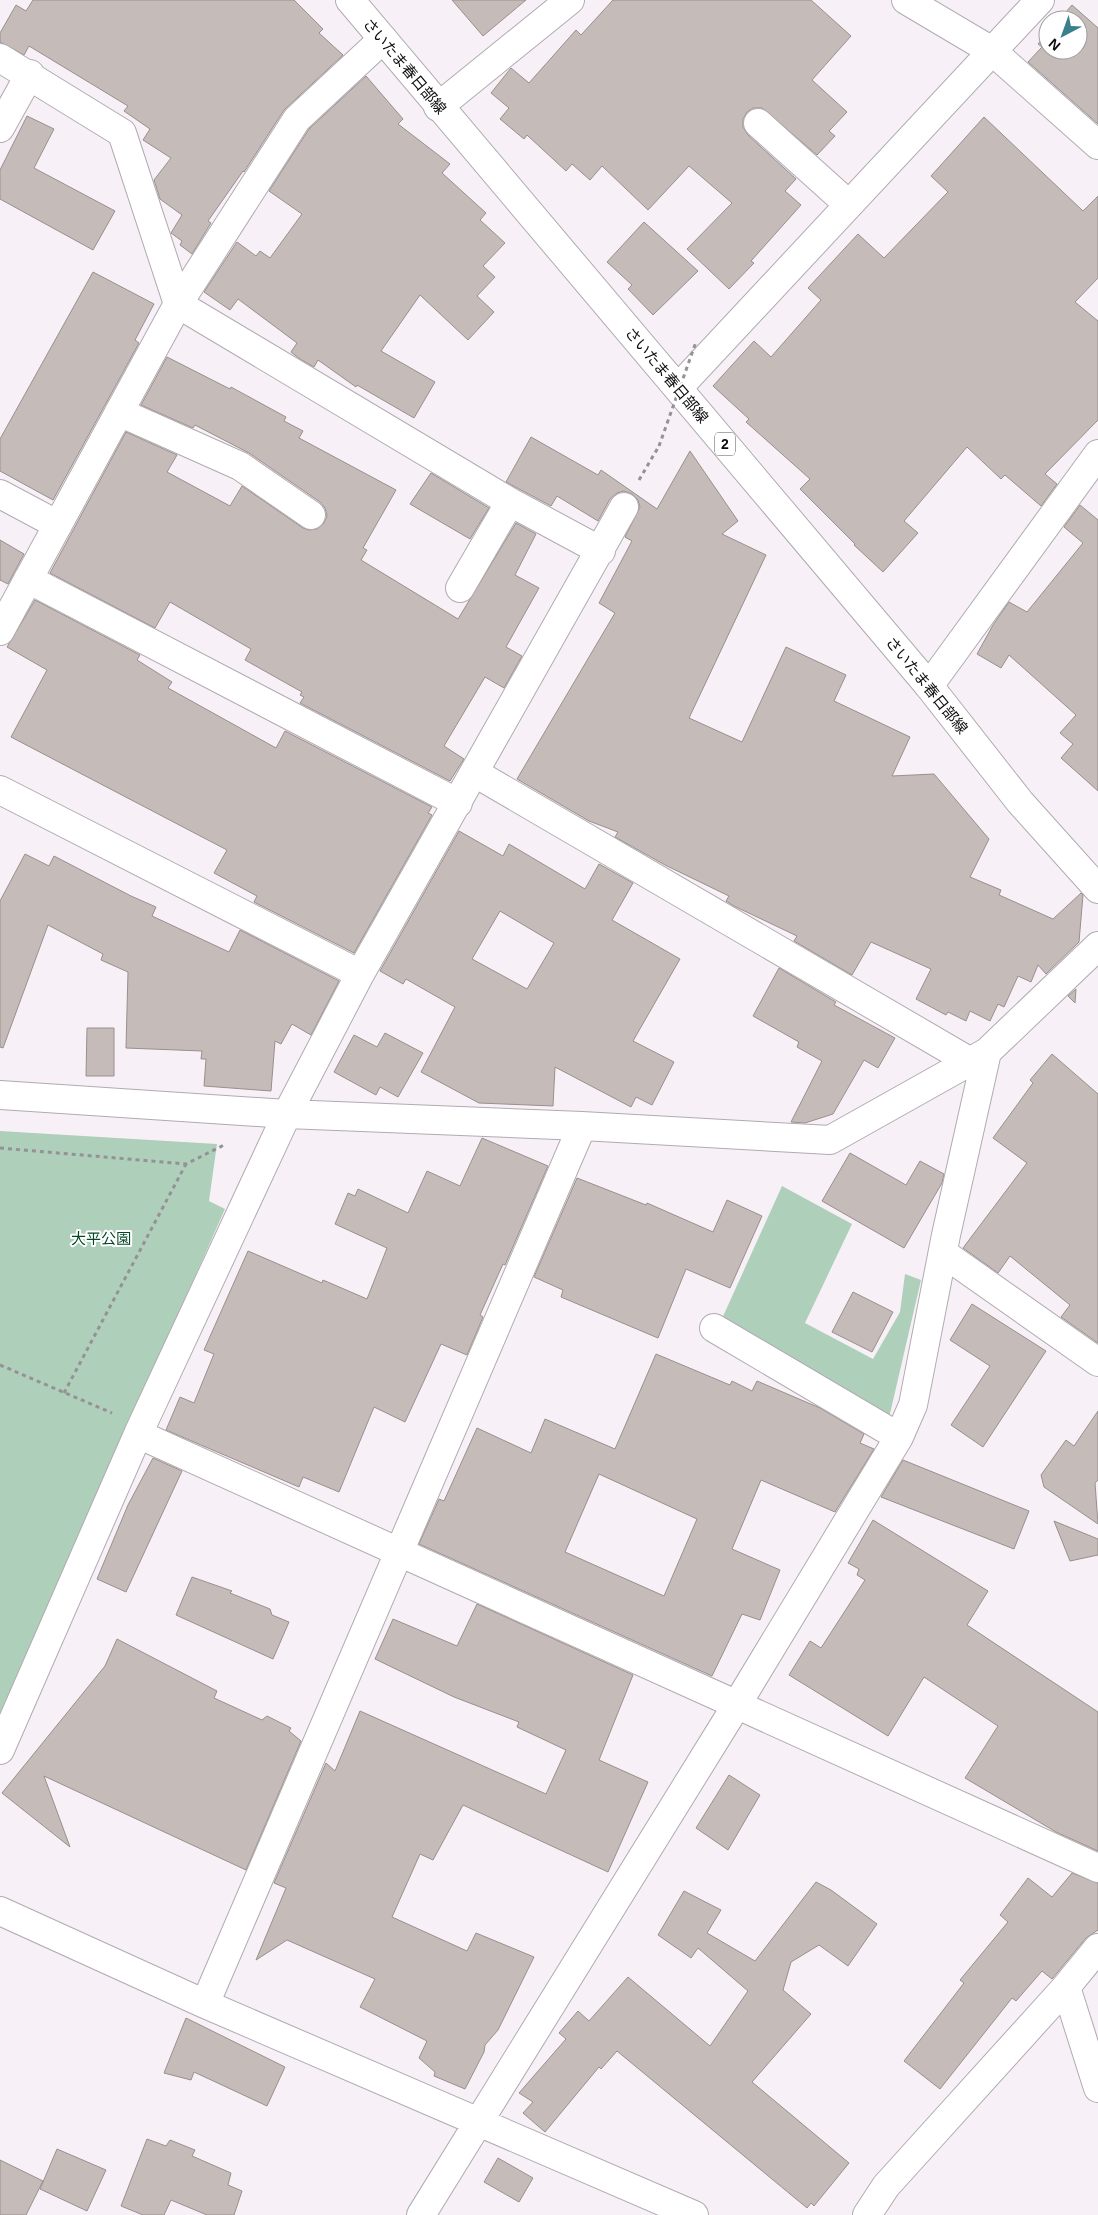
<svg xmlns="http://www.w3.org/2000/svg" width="1098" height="2215" font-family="Arial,'Noto Sans JP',sans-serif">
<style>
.green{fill:#aecfb9}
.building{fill:#c5bbb8;stroke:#998f8d;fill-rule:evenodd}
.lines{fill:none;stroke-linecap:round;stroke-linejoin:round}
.minor-casing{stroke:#b1abb1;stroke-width:30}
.major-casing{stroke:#b1abb1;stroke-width:30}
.path{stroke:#959195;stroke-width:3;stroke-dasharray:4 4;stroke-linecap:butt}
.minor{stroke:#fff;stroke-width:28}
.major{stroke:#fff;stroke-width:28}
.path-bridge{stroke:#959195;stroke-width:3;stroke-dasharray:4 4;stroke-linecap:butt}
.labels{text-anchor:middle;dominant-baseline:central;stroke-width:4;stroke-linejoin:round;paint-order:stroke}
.shield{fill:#fff;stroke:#565456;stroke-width:1}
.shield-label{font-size:14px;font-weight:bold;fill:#0d0b0d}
.street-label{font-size:15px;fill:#0d0b0d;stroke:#fff}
.park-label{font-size:15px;fill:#034828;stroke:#fff}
</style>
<rect width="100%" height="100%" fill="#f7f1f7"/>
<!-- green -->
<path class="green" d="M 0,1131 L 217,1144 L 209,1201 L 225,1209 L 0,1715 Z
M 782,1186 L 852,1224 L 805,1323 L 873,1359 L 900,1312 L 905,1274 L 921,1280 L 889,1418 L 720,1323 Z"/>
<!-- building -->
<path class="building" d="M 33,0 L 294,0 L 323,29 L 319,33 L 343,55 L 284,110 L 244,172 L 243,171 L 208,221 L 211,223 L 192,254 L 180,245 L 182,241 L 171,233 L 182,215 L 160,199 L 154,180 L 171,158 L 143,140 L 150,129 L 124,111 L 128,106 L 29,46 L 24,55 L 0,42 L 0,33 L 16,5 L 26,11 Z
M 452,0 L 526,0 L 483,36 Z
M 613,0 L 811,0 L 851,36 L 812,80 L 847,112 L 829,131 L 835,136 L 817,155 L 762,108 L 753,108 L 747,112 L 743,119 L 743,127 L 748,135 L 796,179 L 785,191 L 801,205 L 751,261 L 754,263 L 729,289 L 687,249 L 732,203 L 689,166 L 648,210 L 602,166 L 590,180 L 572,164 L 566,171 L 527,135 L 524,139 L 500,119 L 509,108 L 491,93 L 511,68 L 529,83 L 576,30 L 581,35 Z
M 1072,5 L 1098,28 L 1098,124 L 1028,62 L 1042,47 L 1038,44 L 1048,32 L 1048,50 L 1078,50 L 1078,20 L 1059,20 Z
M 366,76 L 403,119 L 398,124 L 450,164 L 442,173 L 486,213 L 480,220 L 505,243 L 483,266 L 495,277 L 477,296 L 494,312 L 468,340 L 420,295 L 381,351 L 435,382 L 414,418 L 357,385 L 356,387 L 318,360 L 314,367 L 300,359 L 291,352 L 297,343 L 238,299 L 230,310 L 204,292 L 237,242 L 256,256 L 260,251 L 270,258 L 302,214 L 269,191 L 309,129 Z
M 27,116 L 54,129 L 34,168 L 115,211 L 93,250 L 0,199 L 0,170 Z
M 984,117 L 1083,211 L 1098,196 L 1098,278 L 1075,302 L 1098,321 L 1098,420 L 1045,474 L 1057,484 L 1041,506 L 1005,475 L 1001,479 L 967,447 L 904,521 L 918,533 L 883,572 L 854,545 L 855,544 L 800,489 L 810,479 L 746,422 L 749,419 L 713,386 L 754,341 L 771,357 L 821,300 L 808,288 L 858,234 L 884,258 L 948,192 L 931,176 Z
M 644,222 L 698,271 L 653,315 L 628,289 L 632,285 L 607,262 Z
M 93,272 L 154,304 L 135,340 L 139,343 L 53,500 L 0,471 L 0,439 Z
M 167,357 L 230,389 L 231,387 L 286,417 L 284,421 L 303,431 L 299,438 L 396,490 L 363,548 L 367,550 L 361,560 L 458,619 L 516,523 L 536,534 L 515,575 L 539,588 L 506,647 L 522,656 L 504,688 L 485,677 L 444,746 L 464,759 L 450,781 L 300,703 L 304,697 L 300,695 L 302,692 L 245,660 L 251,649 L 170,602 L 155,628 L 50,573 L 126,432 L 177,455 L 167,472 L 230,506 L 242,486 L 303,528 L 309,530 L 317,529 L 324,523 L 327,516 L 325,508 L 320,502 L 249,453 L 195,425 L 193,428 L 141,405 Z
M 531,437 L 598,475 L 601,470 L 657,509 L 690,451 L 738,521 L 722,534 L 766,555 L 689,718 L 742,742 L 786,647 L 846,675 L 834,701 L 910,737 L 892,776 L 934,774 L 989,839 L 970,877 L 1001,890 L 999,895 L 1053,919 L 1081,893 L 1083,895 L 1079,942 L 1046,974 L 1038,965 L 1031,982 L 1018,976 L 1004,1007 L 998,1004 L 990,1021 L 970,1011 L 966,1021 L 948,1012 L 946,1015 L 916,999 L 931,969 L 871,942 L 852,975 L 794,941 L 797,936 L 734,906 L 726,901 L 729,896 L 665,865 L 615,837 L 618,832 L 589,821 L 517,779 L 615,613 L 599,603 L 632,541 L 625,537 L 640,507 L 638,500 L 632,494 L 624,491 L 617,493 L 610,499 L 598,521 L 557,496 L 551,506 L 506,482 Z
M 431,473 L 489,508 L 470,539 L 410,504 Z
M 1080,505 L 1098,520 L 1098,791 L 1061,758 L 1073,744 L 1060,733 L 1076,715 L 1009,655 L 1001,668 L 977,654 L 993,625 L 1009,602 L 1027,612 L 1083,543 L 1064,527 Z
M 0,540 L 24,554 L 8,584 L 0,580 Z
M 35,600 L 140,655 L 137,660 L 172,682 L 168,688 L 276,748 L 285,731 L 432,807 L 428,813 L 432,815 L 354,953 L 254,902 L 257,896 L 214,873 L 227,850 L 11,737 L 47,670 L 7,647 Z
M 459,831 L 503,856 L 509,844 L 585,889 L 599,864 L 633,883 L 612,920 L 680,959 L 633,1041 L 674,1062 L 652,1105 L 636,1097 L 631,1107 L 555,1067 L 553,1106 L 479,1103 L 421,1072 L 455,1007 L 406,979 L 403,984 L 380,971 ZM 500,911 L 554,943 L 527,989 L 472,959 Z
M 25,854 L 49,866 L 54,856 L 131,896 L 156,907 L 152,916 L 229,952 L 240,930 L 339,981 L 311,1035 L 292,1024 L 281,1044 L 275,1041 L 271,1091 L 204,1086 L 206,1059 L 201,1059 L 202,1051 L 126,1048 L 128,972 L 101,960 L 103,954 L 48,925 L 3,1048 L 0,1047 L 0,901 Z
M 779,968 L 836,1002 L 834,1005 L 895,1038 L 878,1068 L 864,1060 L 833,1114 L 805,1123 L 791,1122 L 822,1061 L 797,1047 L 799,1042 L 753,1016 Z
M 1076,989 L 1075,1003 L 1068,996 Z
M 87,1028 L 114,1028 L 114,1076 L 86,1076 Z
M 385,1033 L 423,1053 L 398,1097 L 380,1087 L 376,1095 L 334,1072 L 354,1035 L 377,1047 Z
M 1052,1054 L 1098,1094 L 1098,1343 L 1061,1317 L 1070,1305 L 1010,1256 L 998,1273 L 963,1248 L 1027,1163 L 993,1138 L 1033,1083 L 1030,1080 Z
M 482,1138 L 548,1166 L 505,1265 L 503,1264 L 480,1315 L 483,1317 L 467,1355 L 441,1344 L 405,1422 L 374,1407 L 339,1492 L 303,1477 L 299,1487 L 166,1430 L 180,1397 L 194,1403 L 214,1354 L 204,1350 L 248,1251 L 322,1283 L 323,1280 L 367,1299 L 387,1248 L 335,1224 L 348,1193 L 355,1196 L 358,1189 L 408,1213 L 427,1171 L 460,1186 Z
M 850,1153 L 906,1185 L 920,1161 L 944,1174 L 942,1183 L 904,1248 L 822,1201 Z
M 577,1178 L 646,1205 L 647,1203 L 713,1232 L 727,1200 L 762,1216 L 730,1288 L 686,1269 L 658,1338 L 561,1297 L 563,1290 L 534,1277 Z
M 853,1292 L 893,1312 L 872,1352 L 832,1332 Z
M 972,1304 L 1046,1351 L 983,1447 L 951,1425 L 990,1366 L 950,1340 Z
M 656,1354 L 730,1385 L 732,1381 L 752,1391 L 757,1381 L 820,1408 L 864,1434 L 860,1443 L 874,1449 L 835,1512 L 761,1480 L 732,1549 L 780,1570 L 760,1620 L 742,1614 L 712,1676 L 419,1544 L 439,1499 L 444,1501 L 477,1428 L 531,1453 L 545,1419 L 615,1449 ZM 599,1474 L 697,1519 L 664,1596 L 565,1552 Z
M 1098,1411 L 1098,1480 L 1095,1483 L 1098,1524 L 1044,1487 L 1041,1475 L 1066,1440 L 1074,1446 Z
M 153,1458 L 182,1471 L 126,1592 L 97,1579 L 128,1505 Z
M 903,1460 L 1029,1511 L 1014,1549 L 881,1497 Z
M 873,1520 L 988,1591 L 967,1625 L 1098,1712 L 1098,1851 L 1056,1832 L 965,1778 L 998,1726 L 924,1677 L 888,1736 L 789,1675 L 810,1641 L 821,1648 L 865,1580 L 857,1575 L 859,1569 L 848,1563 Z
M 1054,1521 L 1098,1539 L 1098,1555 L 1070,1561 Z
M 192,1577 L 232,1591 L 230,1593 L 270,1609 L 272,1615 L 289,1622 L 273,1659 L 176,1615 Z
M 477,1604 L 633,1675 L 599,1760 L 648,1782 L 608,1872 L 463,1805 L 433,1860 L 420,1854 L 392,1917 L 467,1951 L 476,1933 L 534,1957 L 498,2030 L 485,2045 L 484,2052 L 465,2089 L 434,2076 L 435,2072 L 419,2058 L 427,2041 L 360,2007 L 375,1979 L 287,1940 L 256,1960 L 286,1888 L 274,1883 L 326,1763 L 335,1771 L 360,1711 L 546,1794 L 566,1750 L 517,1727 L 519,1722 L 454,1697 L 375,1659 L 393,1619 L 457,1646 Z
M 117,1639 L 217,1691 L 214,1698 L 262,1720 L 267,1716 L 291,1728 L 289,1731 L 301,1741 L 246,1870 L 44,1776 L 70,1847 L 2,1793 L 105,1666 Z
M 729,1775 L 760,1795 L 728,1850 L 696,1828 Z
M 1072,1873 L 1098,1883 L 1098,1930 L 1086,1938 L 1052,1979 L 1042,1971 L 1016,2001 L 1012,1998 L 940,2089 L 904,2061 L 964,1983 L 960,1980 L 1008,1922 L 1000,1915 L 1028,1878 L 1052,1897 Z
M 816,1882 L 831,1890 L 877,1924 L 848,1966 L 819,1945 L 791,1962 L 783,1990 L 811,2014 L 752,2082 L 849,2163 L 814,2206 L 811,2203 L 807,2208 L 617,2051 L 601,2069 L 599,2067 L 545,2132 L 523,2113 L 533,2102 L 519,2093 L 566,2039 L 559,2033 L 578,2011 L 589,2021 L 628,1977 L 710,2046 L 748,1991 L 698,1948 L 691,1958 L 658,1935 L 684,1891 L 721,1910 L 707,1933 L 755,1961 Z
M 186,2018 L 285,2067 L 267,2106 L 194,2072 L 191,2080 L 164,2073 Z
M 147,2139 L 166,2146 L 170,2140 L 195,2150 L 192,2156 L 231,2173 L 228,2185 L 242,2191 L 234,2215 L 207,2215 L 171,2200 L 164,2215 L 143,2215 L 121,2206 Z
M 57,2149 L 106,2170 L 87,2211 L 40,2189 Z
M 498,2158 L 533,2178 L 519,2202 L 484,2182 Z
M 0,2160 L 43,2181 L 26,2215 L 0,2215 Z"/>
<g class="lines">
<!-- minor casing -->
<g class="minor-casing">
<path id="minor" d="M 906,0 L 992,51 L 1098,145
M 0,58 L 122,133 L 178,304 L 510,502 L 601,551
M 438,107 L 570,0
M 758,123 L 848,204
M 0,128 L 30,74
M 678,388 L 1040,0
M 119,412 L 240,466 L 311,515
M 0,494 L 58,525
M 28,579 L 458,803
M 460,588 L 510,502
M 0,631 L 178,304 L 297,119 L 383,39
M 929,686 L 1098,454
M 475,773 L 969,1061
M 0,790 L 360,974
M 0,1095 L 287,1114 L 582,1126 L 830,1140 L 987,1052 L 1098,946
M 943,1253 L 1098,1362
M 714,1328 L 899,1437
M 138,1434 L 1098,1868
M 0,1750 L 138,1434 L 287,1114 L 360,974 L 624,507
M 0,1911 L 205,2004 L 694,2215
M 1066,1987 L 1098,2088
M 205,2004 L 582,1126
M 421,2215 L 736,1706 L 899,1437 L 913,1405 L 946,1235 L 987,1052
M 867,2215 L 886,2186 L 1066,1987 L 1098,1948"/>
</g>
<!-- major casing -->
<g class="major-casing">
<path id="major" d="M 350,0 L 929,686 L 1020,802 L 1098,889"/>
</g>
<!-- path -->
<path class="path" d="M 639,480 L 659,446
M 0,1148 L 186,1164 L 226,1144
M 0,1365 L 112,1413
M 64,1393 L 186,1164"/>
<!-- minor -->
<use href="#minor" class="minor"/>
<!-- major -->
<use href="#major" class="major"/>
<!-- path-bridge -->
<path class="path-bridge" d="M 659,446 L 696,342"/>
</g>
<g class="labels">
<!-- shield labels -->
<rect class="shield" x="715" y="432.5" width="20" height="23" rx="4"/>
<g class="shield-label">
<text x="725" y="444">2</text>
</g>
<!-- street labels -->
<g class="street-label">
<text transform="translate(405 66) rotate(50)">さいたま春日部線</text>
<text transform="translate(667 375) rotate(50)">さいたま春日部線</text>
<text transform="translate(927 685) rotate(51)">さいたま春日部線</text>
</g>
<!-- park labels -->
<g class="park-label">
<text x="101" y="1238">大平公園</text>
</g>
</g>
<!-- north arrow -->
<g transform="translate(1063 35) rotate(221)"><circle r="24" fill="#ffffff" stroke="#9e9d9e"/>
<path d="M0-4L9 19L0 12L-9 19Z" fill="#397f8c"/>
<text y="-8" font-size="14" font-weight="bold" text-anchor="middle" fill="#0d0b0d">N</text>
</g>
</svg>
